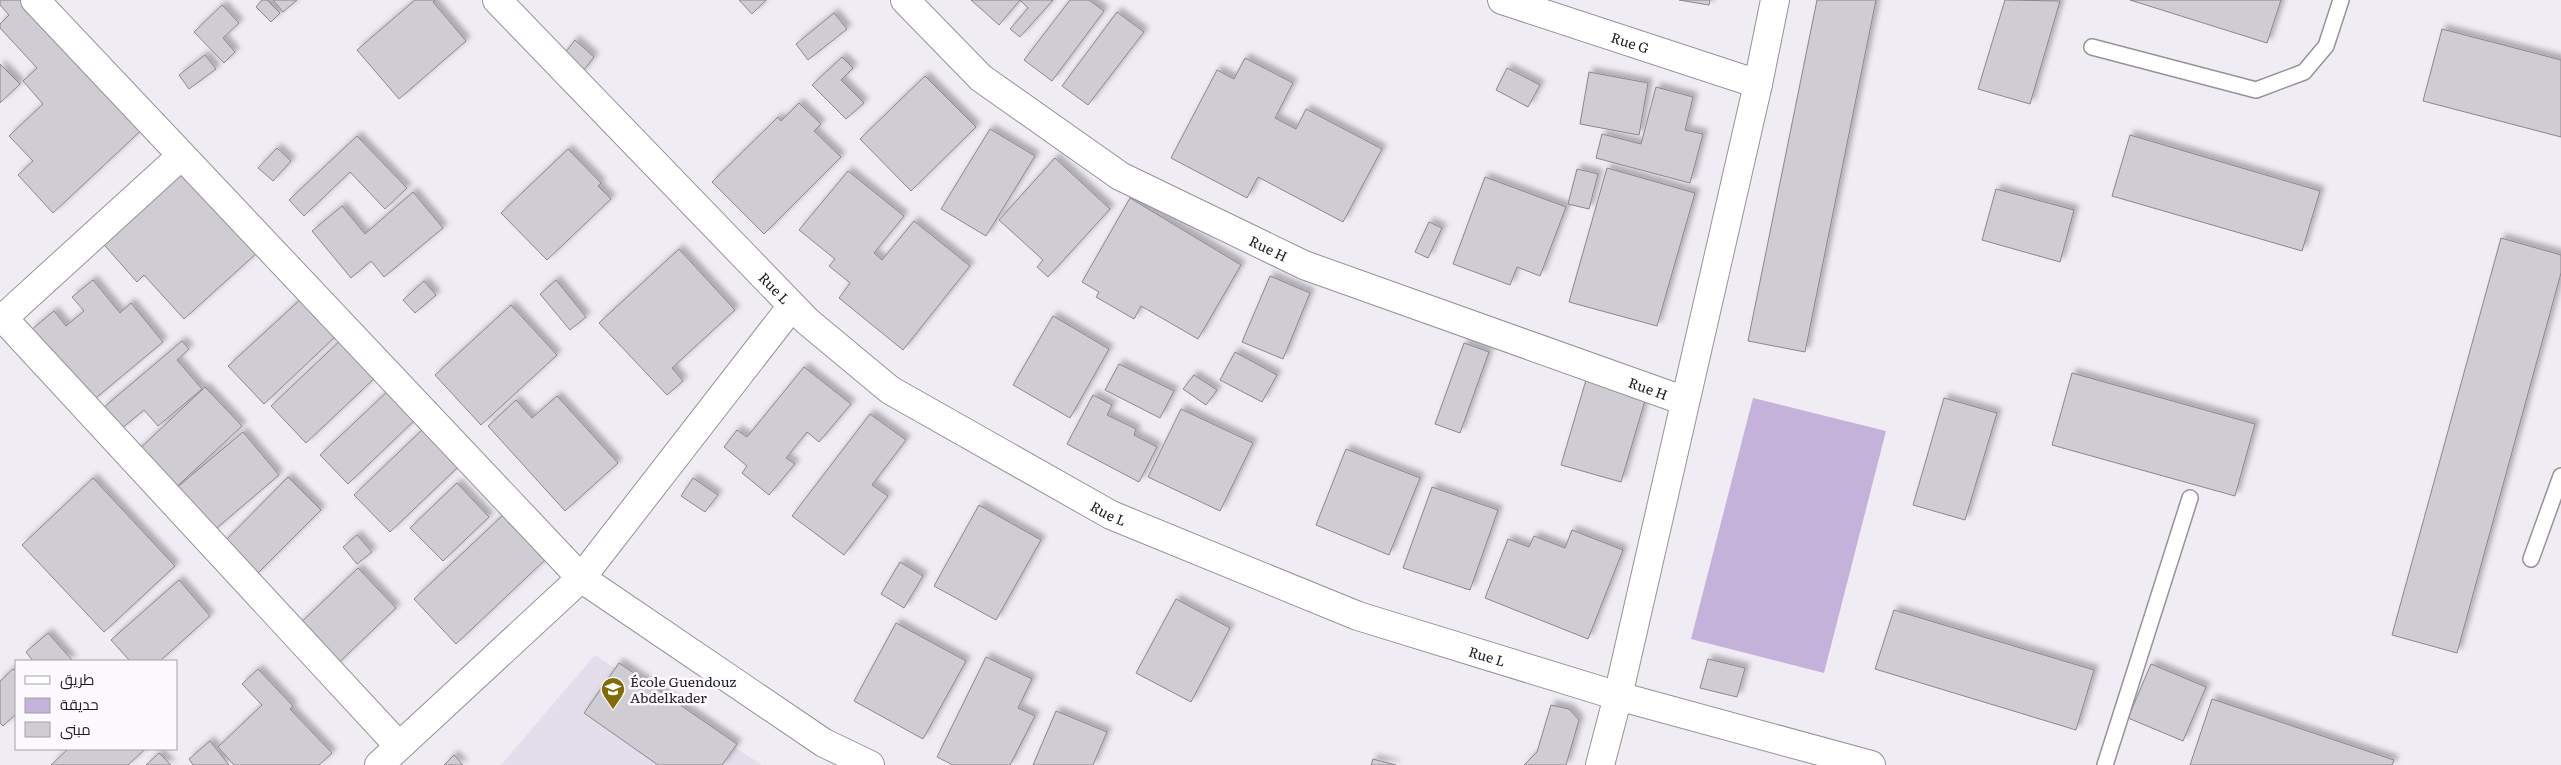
<svg xmlns="http://www.w3.org/2000/svg" width="2561" height="765" font-family="Literata,Cairo,serif">
<style>
.built{fill:#e4deec}
.green{fill:#c4b2da}
.building{fill:#cfccd3;stroke:#8a878d;filter:url(#shadow)}
.lines{fill:none;stroke-linecap:round;stroke-linejoin:round}
.service-casing{stroke:#959299;stroke-width:18}
.minor-casing{stroke:#959299;stroke-width:30}
.service{stroke:#fff;stroke-width:15}
.minor{stroke:#fff;stroke-width:28}
.labels{text-anchor:middle;dominant-baseline:central;stroke-width:5;stroke-linejoin:round;paint-order:stroke}
.street-label{font-size:14px;fill:#1d1c1e;stroke:#fcf9ff}
.poi-label{font-size:14px;fill:#1d1c1e;stroke:#fcf9ff;text-anchor:start}
</style>
<defs>
<filter id="shadow"><feDropShadow dx="4.5" dy="-4.5" stdDeviation="2.5" flood-color="#0004"/></filter>
</defs>
<rect width="100%" height="100%" fill="#efecf3"/>
<!-- built -->
<path class="built" d="M 595,655 L 762,765 L 501,765 Z"/>
<!-- green -->
<path class="green" d="M 1753,398 L 1886,431 L 1824,673 L 1691,639 Z"/>
<!-- building -->
<path class="building" d="M 0,0 L 29,0 L 149,123 L 53,213 L 18,175 L 33,161 L 9,136 L 43,104 L 23,81 L 37,68 L 0,28 L 0,24 L 9,15 L 0,5 Z
M 262,0 L 267,0 L 280,13 L 271,22 L 256,7 Z
M 273,0 L 297,0 L 283,12 Z
M 415,0 L 435,0 L 433,2 L 466,41 L 399,99 L 357,50 Z
M 739,0 L 766,0 L 752,14 Z
M 971,0 L 1053,0 L 1020,37 L 1010,29 L 1028,8 L 1020,0 L 999,25 Z
M 1070,0 L 1089,0 L 1104,11 L 1052,81 L 1024,60 Z
M 1679,0 L 1710,0 L 1709,5 Z
M 1817,0 L 1876,0 L 1805,352 L 1748,341 Z
M 2005,0 L 2060,1 L 2030,104 L 1978,89 Z
M 2130,0 L 2281,0 L 2267,43 Z
M 222,5 L 239,23 L 223,38 L 235,52 L 224,63 L 194,32 Z
M 1117,12 L 1144,32 L 1088,105 L 1062,86 Z
M 834,13 L 847,29 L 808,60 L 796,44 Z
M 2442,29 L 2561,60 L 2561,137 L 2423,101 Z
M 575,40 L 594,57 L 581,74 L 561,58 Z
M 205,55 L 216,69 L 189,89 L 179,75 Z
M 842,57 L 853,68 L 841,80 L 864,103 L 846,119 L 812,85 Z
M 1245,58 L 1293,83 L 1275,118 L 1296,129 L 1306,109 L 1382,149 L 1343,222 L 1258,177 L 1247,198 L 1171,158 L 1217,70 L 1234,79 Z
M 0,64 L 20,84 L 0,103 Z
M 1507,68 L 1540,85 L 1528,107 L 1496,90 Z
M 1589,72 L 1648,83 L 1639,135 L 1580,124 Z
M 925,76 L 976,127 L 911,191 L 860,139 Z
M 1656,87 L 1693,97 L 1685,130 L 1703,134 L 1690,183 L 1596,158 L 1602,134 L 1641,144 Z
M 799,103 L 821,124 L 814,131 L 841,157 L 764,234 L 712,182 L 778,117 L 781,121 Z
M 990,129 L 1035,156 L 986,236 L 941,209 Z
M 2130,135 L 2320,191 L 2302,251 L 2112,196 Z
M 357,136 L 407,188 L 385,209 L 350,172 L 304,216 L 289,200 Z
M 277,148 L 291,161 L 273,181 L 258,168 Z
M 568,149 L 601,183 L 598,186 L 611,199 L 547,260 L 501,213 Z
M 1055,158 L 1110,209 L 1048,277 L 1037,267 L 1043,260 L 999,220 Z
M 181,165 L 259,251 L 184,319 L 144,275 L 137,282 L 99,239 Z
M 1607,168 L 1695,193 L 1657,326 L 1569,302 Z
M 1577,169 L 1598,174 L 1589,209 L 1568,204 Z
M 848,171 L 904,216 L 874,253 L 882,260 L 914,221 L 970,266 L 903,350 L 839,298 L 850,283 L 829,266 L 835,259 L 799,230 Z
M 1485,177 L 1566,207 L 1540,276 L 1517,267 L 1510,285 L 1453,264 Z
M 1996,189 L 2074,210 L 2060,262 L 1982,240 Z
M 413,192 L 443,228 L 384,277 L 371,261 L 351,278 L 312,231 L 342,206 L 365,234 Z
M 1130,198 L 1241,265 L 1198,339 L 1141,306 L 1134,319 L 1096,297 L 1099,292 L 1082,282 Z
M 1429,222 L 1442,228 L 1428,258 L 1415,252 Z
M 2501,238 L 2561,255 L 2561,273 L 2457,653 L 2392,635 Z
M 679,249 L 735,310 L 672,368 L 683,381 L 667,395 L 599,323 Z
M 1270,276 L 1310,293 L 1283,359 L 1242,342 Z
M 93,280 L 120,313 L 131,303 L 163,342 L 91,402 L 31,330 L 54,311 L 66,326 L 84,311 L 72,297 Z
M 556,280 L 586,317 L 570,330 L 540,294 Z
M 424,281 L 436,295 L 415,313 L 403,300 Z
M 302,298 L 337,335 L 264,404 L 228,366 Z
M 511,305 L 557,355 L 481,425 L 435,375 Z
M 1053,316 L 1109,349 L 1070,418 L 1013,385 Z
M 344,337 L 379,374 L 306,443 L 271,406 Z
M 182,341 L 189,349 L 177,360 L 202,389 L 158,426 L 144,410 L 121,429 L 103,408 Z
M 1464,343 L 1489,352 L 1460,433 L 1435,424 Z
M 1235,352 L 1277,375 L 1262,402 L 1220,380 Z
M 1119,364 L 1174,391 L 1160,418 L 1105,390 Z
M 804,367 L 851,404 L 819,442 L 807,432 L 786,458 L 795,464 L 769,495 L 742,473 L 747,466 L 724,447 L 737,430 L 747,437 Z
M 2072,373 L 2255,424 L 2235,496 L 2052,445 Z
M 1194,375 L 1217,390 L 1206,405 L 1183,389 Z
M 1586,380 L 1646,397 L 1621,482 L 1561,465 Z
M 205,387 L 242,426 L 170,493 L 133,455 Z
M 390,389 L 417,418 L 348,484 L 320,455 Z
M 1093,395 L 1112,405 L 1107,415 L 1136,429 L 1134,435 L 1157,447 L 1139,482 L 1067,444 Z
M 557,396 L 618,463 L 565,511 L 488,426 L 516,400 L 532,418 Z
M 1944,398 L 1997,413 L 1965,520 L 1913,505 Z
M 1181,409 L 1253,443 L 1220,511 L 1148,477 Z
M 870,414 L 906,440 L 872,485 L 888,496 L 844,555 L 792,516 Z
M 422,430 L 458,467 L 390,532 L 354,495 Z
M 243,432 L 279,475 L 211,533 L 174,490 Z
M 1346,449 L 1420,478 L 1389,555 L 1316,525 Z
M 288,477 L 321,510 L 255,576 L 222,544 Z
M 93,478 L 175,566 L 104,632 L 22,545 Z
M 693,478 L 718,495 L 705,512 L 681,496 Z
M 457,483 L 489,517 L 443,561 L 410,528 Z
M 1432,487 L 1498,510 L 1470,590 L 1403,568 Z
M 979,505 L 1041,540 L 996,620 L 934,586 Z
M 503,515 L 545,560 L 456,644 L 414,599 Z
M 1572,530 L 1623,550 L 1588,639 L 1485,598 L 1508,539 L 1529,547 L 1534,536 L 1565,548 Z
M 357,535 L 372,552 L 357,564 L 343,547 Z
M 900,562 L 923,576 L 904,608 L 881,594 Z
M 358,568 L 396,608 L 329,672 L 291,632 Z
M 179,580 L 210,616 L 160,661 L 130,661 L 111,640 Z
M 1176,599 L 1230,628 L 1191,702 L 1136,673 Z
M 1894,610 L 2094,670 L 2076,730 L 1875,669 Z
M 896,623 L 966,661 L 923,739 L 854,701 Z
M 48,633 L 72,660 L 70,661 L 33,661 L 26,652 Z
M 986,657 L 1032,679 L 1018,708 L 1035,716 L 1010,765 L 953,765 L 937,757 Z
M 1708,659 L 1745,668 L 1737,697 L 1700,688 Z
M 619,663 L 737,744 L 722,765 L 658,765 L 584,713 Z
M 2151,664 L 2206,687 L 2183,741 L 2128,718 Z
M 13,669 L 16,672 L 16,714 L 3,726 L 0,723 L 0,681 Z
M 258,669 L 293,706 L 290,709 L 332,753 L 319,765 L 234,765 L 218,747 L 262,705 L 242,684 Z
M 2212,699 L 2394,760 L 2392,765 L 2190,765 Z
M 1551,705 L 1569,709 L 1579,720 L 1566,765 L 1524,765 L 1537,752 Z
M 1056,711 L 1107,732 L 1093,765 L 1033,765 Z
M 210,741 L 229,765 L 193,765 L 189,759 Z
M 68,749 L 145,749 L 128,765 L 51,765 Z
M 159,753 L 171,765 L 146,765 Z
M 454,755 L 463,765 L 444,765 Z
M 1373,759 L 1396,765 L 1371,765 Z"/>
<g class="lines">
<!-- service casing -->
<g class="service-casing">
<path id="service" d="M 2092,47 L 2256,90 L 2304,72 L 2326,46 L 2341,0
M 2531,559 L 2561,476
M 2105,765 L 2190,498"/>
</g>
<!-- minor casing -->
<g class="minor-casing">
<g id="minor">
<path d="M 35,0 L 581,578 L 824,743 L 870,765"/>
<path id="s1" d="M 497,0 L 807,321 L 890,390 L 1111,515 L 1358,616 L 1618,696 L 1871,765"/>
<path id="s2" d="M 905,0 L 981,78 L 1120,176 L 1304,265 L 1685,401"/>
<path id="s3" d="M 1502,0 L 1758,84"/>
<path d="M 3,318 L 399,746"/>
<path d="M 0,321 L 181,156"/>
<path d="M 379,765 L 581,578 L 792,306"/>
<path d="M 1600,765 L 1618,696 L 1758,84 L 1775,0"/>
</g>
</g>
<!-- service -->
<use href="#service" class="service"/>
<!-- minor -->
<use href="#minor" class="minor"/>
</g>
<!-- icons -->
<defs>
<g id="school-pin" transform="scale(1.25)"><path d="M0 17L-7.5 6A9.5 9.5 0 1 1 7.5 6Z" fill="#816c07" stroke="#fcf9ff"/><path d="M0-5L7-2L0 1L-7-2ZM-4 1L0 2.5L4 1V4Q0 6-4 4Z" fill="#fff"/></g>
</defs>
<g fill-rule="evenodd">
<use href="#school-pin" x="613" y="689"/>
</g>
<g class="labels">
<!-- street labels -->
<g class="street-label">
<text stroke="none"><textPath href="#s3" startOffset="135">Rue G</textPath></text>
<text stroke="none"><textPath href="#s2" startOffset="444">Rue H</textPath></text>
<text stroke="none"><textPath href="#s1" startOffset="400">Rue L</textPath></text>
<text stroke="none"><textPath href="#s2" startOffset="849">Rue H</textPath></text>
<text stroke="none"><textPath href="#s1" startOffset="805">Rue L</textPath></text>
<text stroke="none"><textPath href="#s1" startOffset="1210">Rue L</textPath></text>
</g>
<!-- poi labels -->
<g class="poi-label">
<text x="630" y="681">École Guendouz<tspan x="630" dy="16">Abdelkader</tspan></text>
</g>
</g>
<!-- legend -->
<rect x="15" y="660" width="162" height="90" fill="#fcf9ff" stroke="#a3a1a5"/>
<rect x="25" y="676" width="25" height="8" fill="#ffffff" stroke="#a3a1a5"/>
<text x="60" y="685" font-size="15" fill="#1d1c1e">طريق</text>
<rect x="25" y="698" width="25" height="15" fill="#c4b2da" stroke="#a3a1a5"/>
<text x="60" y="710" font-size="15" fill="#1d1c1e">حديقة</text>
<rect x="25" y="722" width="25" height="15" fill="#cfccd3" stroke="#a3a1a5"/>
<text x="60" y="735" font-size="15" fill="#1d1c1e">مبنى</text>
</svg>
